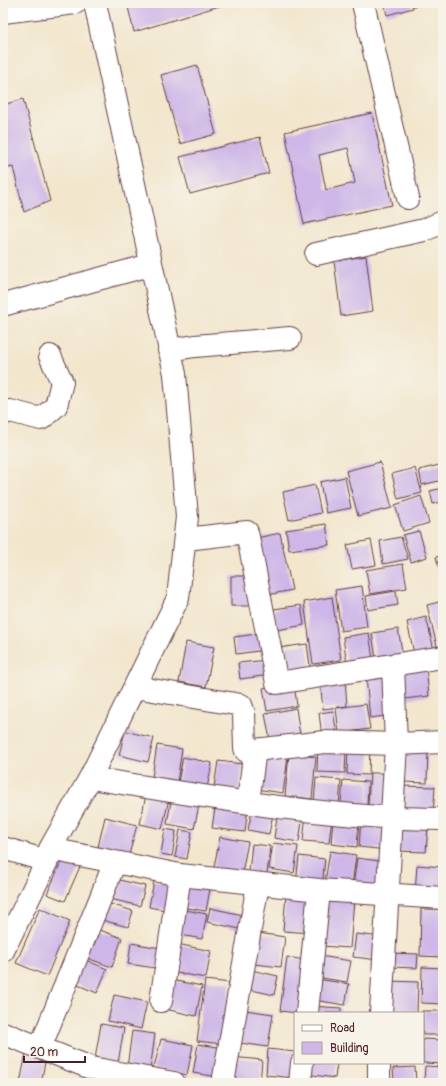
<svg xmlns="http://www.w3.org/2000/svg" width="446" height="1086" font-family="Pangolin,sans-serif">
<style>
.building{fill:#ceb7e8;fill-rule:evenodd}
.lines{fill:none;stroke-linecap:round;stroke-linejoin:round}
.minor-casing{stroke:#633d43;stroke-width:24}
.minor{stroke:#fff;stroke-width:22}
</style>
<rect width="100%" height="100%" fill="#f7f3e8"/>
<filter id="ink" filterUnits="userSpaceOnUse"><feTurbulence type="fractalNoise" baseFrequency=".025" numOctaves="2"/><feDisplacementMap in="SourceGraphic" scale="8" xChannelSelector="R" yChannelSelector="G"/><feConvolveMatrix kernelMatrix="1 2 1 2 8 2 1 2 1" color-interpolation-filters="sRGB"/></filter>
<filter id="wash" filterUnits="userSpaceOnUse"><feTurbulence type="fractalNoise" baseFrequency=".012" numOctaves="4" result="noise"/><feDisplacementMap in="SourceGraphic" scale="16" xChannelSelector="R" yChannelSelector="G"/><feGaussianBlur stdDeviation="0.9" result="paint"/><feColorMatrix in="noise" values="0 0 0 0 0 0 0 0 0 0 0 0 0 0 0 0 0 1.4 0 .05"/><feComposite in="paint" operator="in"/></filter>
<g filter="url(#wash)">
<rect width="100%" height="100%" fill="#f2e6cd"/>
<g id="blocks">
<!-- building -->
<path class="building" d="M 127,3 L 229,3 L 134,32 Z
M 384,3 L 412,3 L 413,8 L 387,15 Z
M 413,3 L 425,3 L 425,4 L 414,6 Z
M 197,65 L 216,134 L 180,144 L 161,75 Z
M 23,99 L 50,201 L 24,212 L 13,167 L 3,169 L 3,148 L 8,146 L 3,128 L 3,105 Z
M 372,113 L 392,205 L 304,224 L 285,132 ZM 348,148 L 355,183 L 326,190 L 319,155 Z
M 260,137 L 269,173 L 190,194 L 180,157 Z
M 366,256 L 373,311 L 341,316 L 334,261 Z
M 380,462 L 392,508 L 358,516 L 346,471 Z
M 443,464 L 443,480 L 422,485 L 419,470 Z
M 415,468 L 422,493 L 398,499 L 392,474 Z
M 345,477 L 351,508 L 326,513 L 320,482 Z
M 315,485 L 321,513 L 289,520 L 283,492 Z
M 443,488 L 443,501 L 433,504 L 430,491 Z
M 421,496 L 429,523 L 403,531 L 395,505 Z
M 326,524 L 329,545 L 289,550 L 286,530 Z
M 419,531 L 427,557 L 411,562 L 403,535 Z
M 280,533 L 292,590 L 263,596 L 252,539 Z
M 401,537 L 408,559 L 383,564 L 380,541 Z
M 371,540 L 376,565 L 352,569 L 347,545 Z
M 443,556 L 443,575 L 441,576 L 436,557 Z
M 403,564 L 407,588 L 370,594 L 366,570 Z
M 231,576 L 250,576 L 250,606 L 231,606 Z
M 362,586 L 367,627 L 341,631 L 335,590 Z
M 396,591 L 398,605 L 368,610 L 366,596 Z
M 332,597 L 341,660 L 313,664 L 304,602 Z
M 443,601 L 443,649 L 438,650 L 427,605 Z
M 301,605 L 304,625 L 277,630 L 274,609 Z
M 426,617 L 435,654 L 415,658 L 407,622 Z
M 398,629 L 403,656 L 376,660 L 372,633 Z
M 264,633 L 266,650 L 236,654 L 234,637 Z
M 369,633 L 373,660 L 347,664 L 343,637 Z
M 186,642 L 214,647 L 206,687 L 179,682 Z
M 307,644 L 311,673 L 283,677 L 278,648 Z
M 268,660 L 270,675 L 240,679 L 238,663 Z
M 426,667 L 429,696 L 404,699 L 401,669 Z
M 388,674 L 393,715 L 370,718 L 366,677 Z
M 345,678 L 347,706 L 323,709 L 320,680 Z
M 294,683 L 297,706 L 267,711 L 263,688 Z
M 366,704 L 370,729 L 339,733 L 336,708 Z
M 296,708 L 300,735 L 270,740 L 265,714 Z
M 333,711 L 337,735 L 322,737 L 319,713 Z
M 125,731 L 154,738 L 148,762 L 119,755 Z
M 157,745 L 182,749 L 176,789 L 151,784 Z
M 348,746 L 370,747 L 369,775 L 347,774 Z
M 405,746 L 428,747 L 427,783 L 403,782 Z
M 318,747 L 346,748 L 345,773 L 317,772 Z
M 261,753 L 288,757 L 283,793 L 256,789 Z
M 289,754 L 316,757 L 312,799 L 285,796 Z
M 183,757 L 212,763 L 206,793 L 177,787 Z
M 218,761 L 243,764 L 238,797 L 213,794 Z
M 370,773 L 392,773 L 391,807 L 368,806 Z
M 316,778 L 341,780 L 339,804 L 314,802 Z
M 343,780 L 368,782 L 367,806 L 341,804 Z
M 401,786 L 435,787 L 433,815 L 399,814 Z
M 147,790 L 170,795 L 162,829 L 140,824 Z
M 172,795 L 200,800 L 194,829 L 167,824 Z
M 216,801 L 248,806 L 245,832 L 212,828 Z
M 253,805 L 274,809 L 269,834 L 248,830 Z
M 278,810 L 303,814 L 299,842 L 274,838 Z
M 306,814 L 332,816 L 329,843 L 303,841 Z
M 105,817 L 137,825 L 129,855 L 98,847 Z
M 333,817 L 359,820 L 357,847 L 331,844 Z
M 361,819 L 390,822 L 387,850 L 359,847 Z
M 398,825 L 428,827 L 426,852 L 397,851 Z
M 165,829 L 176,831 L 172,856 L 161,854 Z
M 180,830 L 192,832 L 187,859 L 175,857 Z
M 220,837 L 248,842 L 241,878 L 213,872 Z
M 273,843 L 298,846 L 294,873 L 269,869 Z
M 252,844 L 270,846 L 267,874 L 249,872 Z
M 330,851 L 356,855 L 352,885 L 325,882 Z
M 64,855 L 82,862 L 65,901 L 47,894 Z
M 299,856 L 325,859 L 322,886 L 296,884 Z
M 357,858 L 387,862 L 383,891 L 353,887 Z
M 417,865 L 443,867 L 443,896 L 415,894 Z
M 111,878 L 145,886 L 140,906 L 106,898 Z
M 186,879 L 211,883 L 206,911 L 181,907 Z
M 154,881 L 175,885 L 170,911 L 149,907 Z
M 286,894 L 316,896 L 312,933 L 283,931 Z
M 325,898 L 354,900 L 350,948 L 321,946 Z
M 107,903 L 133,911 L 128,927 L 102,920 Z
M 40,908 L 70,921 L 47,976 L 16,963 Z
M 210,908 L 243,915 L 240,929 L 207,922 Z
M 180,909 L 207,914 L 202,939 L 175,934 Z
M 421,909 L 443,909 L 443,957 L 420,956 Z
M 94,928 L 122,938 L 112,967 L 84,957 Z
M 258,933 L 285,937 L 281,967 L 254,964 Z
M 356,934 L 382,937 L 379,960 L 353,957 Z
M 131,943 L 166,949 L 162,969 L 128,964 Z
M 177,944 L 211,951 L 206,978 L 171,972 Z
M 389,953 L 418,954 L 417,968 L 389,967 Z
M 320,956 L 351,961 L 347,982 L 316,977 Z
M 287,957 L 311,961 L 298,1013 L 280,1011 Z
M 83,959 L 107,969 L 97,993 L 73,983 Z
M 422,967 L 443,968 L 443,1004 L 421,1003 Z
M 251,970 L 278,976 L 274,995 L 247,989 Z
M 317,979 L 349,984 L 345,1005 L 314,1000 Z
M 171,980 L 202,986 L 196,1016 L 165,1009 Z
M 205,980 L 230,983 L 222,1044 L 197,1041 Z
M 388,981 L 418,982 L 417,1013 L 387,1013 Z
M 114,995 L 147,1002 L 141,1029 L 108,1021 Z
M 311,1006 L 341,1008 L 341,1013 L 311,1013 Z
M 245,1010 L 273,1014 L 268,1047 L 240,1043 Z
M 422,1011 L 443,1011 L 443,1035 L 423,1035 Z
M 101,1024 L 124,1028 L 118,1063 L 95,1059 Z
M 132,1031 L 155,1034 L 150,1071 L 127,1068 Z
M 3,1038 L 9,1041 L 3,1055 Z
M 161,1039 L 193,1045 L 187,1075 L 154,1068 Z
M 423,1039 L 443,1040 L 443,1064 L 423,1063 Z
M 198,1044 L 224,1048 L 219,1077 L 193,1073 Z
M 268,1049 L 295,1052 L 294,1078 L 266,1075 Z
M 26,1053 L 46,1057 L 41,1083 L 20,1083 Z
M 232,1057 L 262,1060 L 260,1083 L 230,1083 Z
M 307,1063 L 337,1063 L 335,1078 L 306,1074 Z
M 425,1066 L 443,1067 L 443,1083 L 424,1083 Z
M 415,1067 L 416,1082 L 394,1083 L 393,1068 Z
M 89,1073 L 106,1076 L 105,1083 L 87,1083 Z"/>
</g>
</g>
<g filter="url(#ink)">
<use href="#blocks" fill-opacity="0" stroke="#633d43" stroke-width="1"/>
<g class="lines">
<!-- minor casing -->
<g class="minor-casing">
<path id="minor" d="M 363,3 L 408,198
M 3,12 L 75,3
M 316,254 L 424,230 L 443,222
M 3,305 L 150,265
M 169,350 L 195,346 L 290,338
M 3,414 L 10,411 L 41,419 L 56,406 L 62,382 L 50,356
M 186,539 L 247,532 L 277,683 L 443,657
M 135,687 L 241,705 L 244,713 L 245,748 L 246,751 L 325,742 L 396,744 L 443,742
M 90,778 C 205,796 327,819 443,819
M 248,802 L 255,750
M 3,848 L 47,861
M 50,849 L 180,875 L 319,890 L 443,898
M 3,951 L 47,861 L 50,849 L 90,778 L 178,598 L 187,517 L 175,374 L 95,3
M 161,1001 L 180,875
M 307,1013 L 319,890
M 381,1013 L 396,744 L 393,665
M 3,1033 L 91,1068 L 174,1083
M 40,1048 L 115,862
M 223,1083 L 258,884
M 300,1083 L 302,1063
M 379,1083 L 379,1063"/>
</g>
<!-- minor -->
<use href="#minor" class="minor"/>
</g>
</g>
<!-- margin -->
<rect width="446" height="1086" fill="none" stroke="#f7f3e8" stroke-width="16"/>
<!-- legend -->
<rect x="294" y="1012" width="130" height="52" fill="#f7f3e8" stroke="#b29e9c"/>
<rect x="302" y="1025" width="20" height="6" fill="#ffffff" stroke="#b29e9c"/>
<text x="330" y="1032" font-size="12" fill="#4a1f2b">Road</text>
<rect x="302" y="1042" width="20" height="12" fill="#ceb7e8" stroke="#b29e9c"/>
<text x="330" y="1052" font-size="12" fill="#4a1f2b">Building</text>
<!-- scale -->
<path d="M24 1056v6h61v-6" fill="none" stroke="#4a1f2b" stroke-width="2"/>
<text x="30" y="1056" font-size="12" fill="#4a1f2b" stroke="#f7f3e8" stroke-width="3" paint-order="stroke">20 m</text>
</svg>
